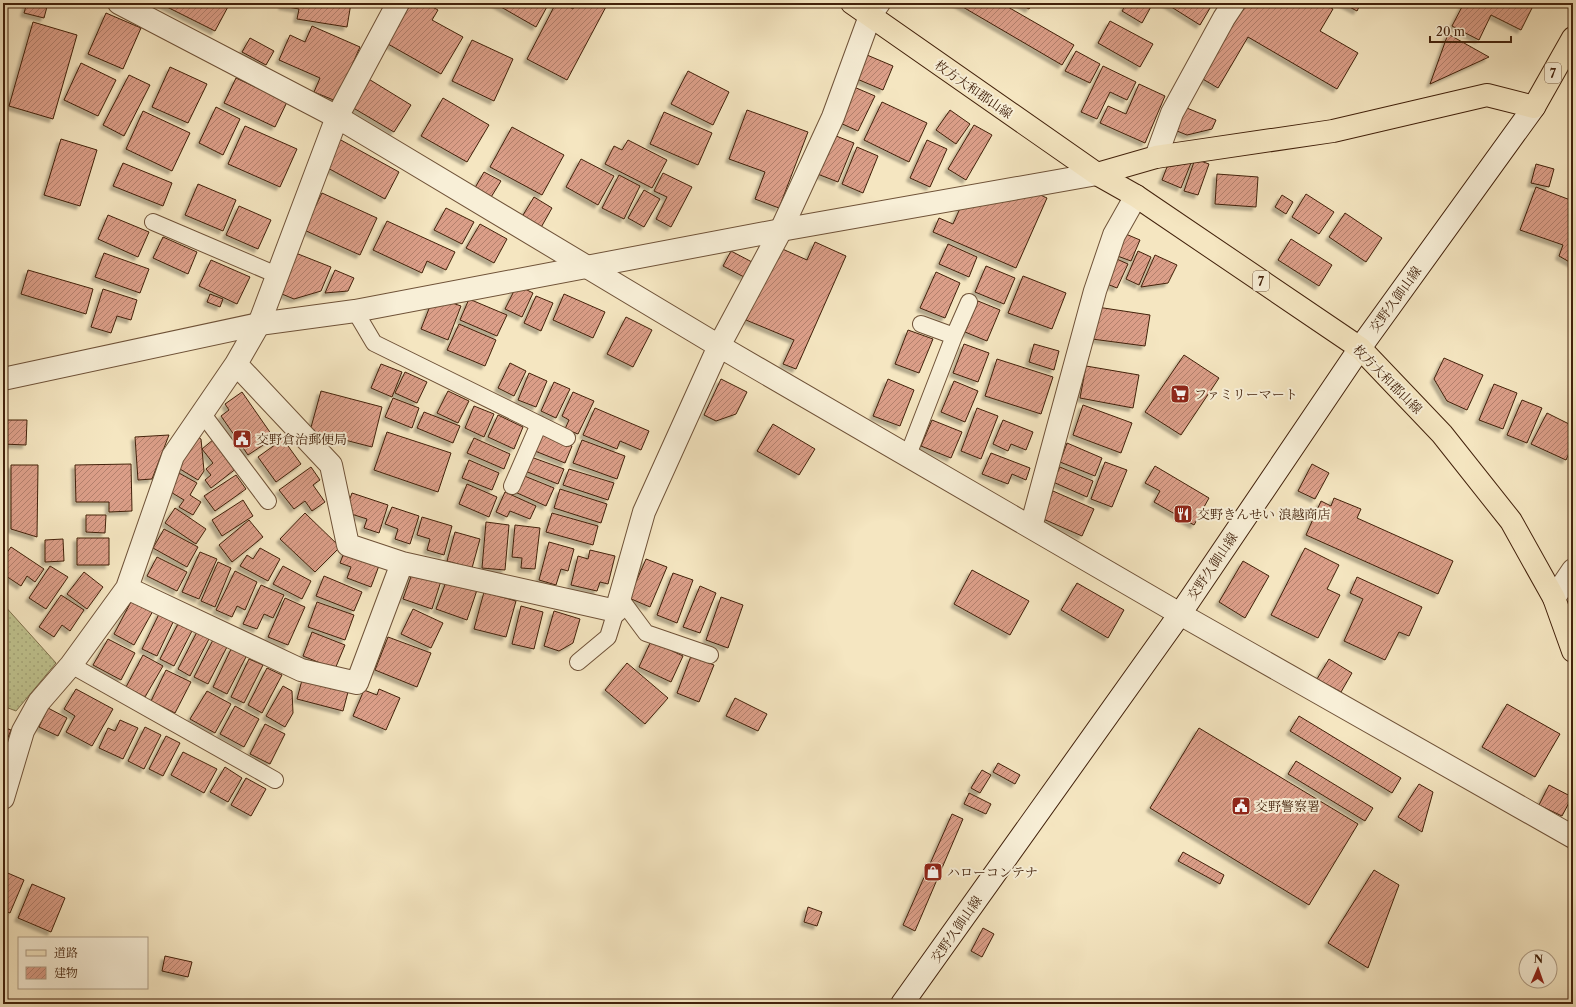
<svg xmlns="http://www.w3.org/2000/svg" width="1576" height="1007" font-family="'Libre Caslon Text','Noto Serif JP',serif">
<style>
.grass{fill:url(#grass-dots);stroke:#81724e}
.building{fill:url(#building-hatch);stroke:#42210b;filter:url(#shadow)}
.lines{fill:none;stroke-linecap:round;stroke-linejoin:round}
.service-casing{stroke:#6f5238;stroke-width:18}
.minor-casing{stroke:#6f5238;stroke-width:24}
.tertiary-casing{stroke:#6f5238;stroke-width:24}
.secondary-casing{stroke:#42210b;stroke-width:24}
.primary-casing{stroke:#42210b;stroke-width:24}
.service{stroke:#f8efd7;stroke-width:16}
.minor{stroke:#f8efd7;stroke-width:22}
.tertiary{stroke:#f8efd7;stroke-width:22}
.secondary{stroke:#f8efd7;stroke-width:22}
.primary{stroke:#f5e6c1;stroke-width:22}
.labels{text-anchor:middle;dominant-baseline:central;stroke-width:4;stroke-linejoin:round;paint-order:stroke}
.shield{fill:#f8efd7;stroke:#795f48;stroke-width:1}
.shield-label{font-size:12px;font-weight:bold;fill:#42210b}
.street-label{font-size:13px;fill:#42210b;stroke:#f8efd7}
.poi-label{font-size:13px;fill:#42210b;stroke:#f8efd7;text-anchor:start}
</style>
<defs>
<pattern id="grass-dots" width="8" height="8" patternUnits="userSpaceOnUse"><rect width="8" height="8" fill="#c0c490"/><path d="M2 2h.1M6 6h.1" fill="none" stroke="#a6a87b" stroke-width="1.8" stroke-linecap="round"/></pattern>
<pattern id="building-hatch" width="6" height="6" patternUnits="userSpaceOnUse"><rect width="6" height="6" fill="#db9e88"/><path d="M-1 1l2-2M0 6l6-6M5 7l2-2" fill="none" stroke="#b3806d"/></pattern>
<filter id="shadow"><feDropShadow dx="-3.5" dy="3.5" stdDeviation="1" flood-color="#0004"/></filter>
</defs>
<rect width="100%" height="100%" fill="#f5e6c1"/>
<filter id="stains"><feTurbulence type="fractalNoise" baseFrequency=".005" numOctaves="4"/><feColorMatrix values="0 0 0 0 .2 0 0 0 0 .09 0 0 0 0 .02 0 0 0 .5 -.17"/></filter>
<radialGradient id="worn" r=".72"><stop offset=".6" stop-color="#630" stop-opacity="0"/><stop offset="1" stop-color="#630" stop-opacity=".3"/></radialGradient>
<!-- grass -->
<path class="grass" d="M 3,604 L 56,663 L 16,711 L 3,706 Z"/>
<!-- building -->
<path class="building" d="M 27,3 L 48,3 L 44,18 L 24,13 Z
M 159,3 L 230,3 L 215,31 Z
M 283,3 L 351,3 L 347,27 L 297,19 L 299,9 L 282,6 Z
M 411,3 L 425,3 L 438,10 L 432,20 L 463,37 L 441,74 L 388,44 Z
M 494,3 L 549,3 L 536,27 Z
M 556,3 L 562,3 L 573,9 L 576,3 L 608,3 L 567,80 L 527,59 Z
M 956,3 L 1001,3 L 1074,45 L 1062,65 Z
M 1018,3 L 1033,3 L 1029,9 Z
M 1127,3 L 1153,3 L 1142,23 L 1122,11 Z
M 1165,3 L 1213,3 L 1200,25 Z
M 1245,3 L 1322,3 L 1333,9 L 1320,31 L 1358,53 L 1337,89 L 1248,37 L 1218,88 L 1201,78 Z
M 1342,3 L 1361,3 L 1357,11 Z
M 1464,3 L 1532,3 L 1534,4 L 1521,30 L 1491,15 L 1479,40 L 1452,26 Z
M 106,13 L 141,28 L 123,69 L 88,54 Z
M 1110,21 L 1153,44 L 1140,67 L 1098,43 Z
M 33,22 L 77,35 L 53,119 L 9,106 Z
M 312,26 L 360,47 L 336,101 L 314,92 L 320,78 L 279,60 L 290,35 L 305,42 Z
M 1448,34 L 1489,57 L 1430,84 Z
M 250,38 L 274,51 L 266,65 L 242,52 Z
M 472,40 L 513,59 L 494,101 L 452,81 Z
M 1076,51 L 1100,64 L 1090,83 L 1065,71 Z
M 867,55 L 893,66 L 883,90 L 857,79 Z
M 81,63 L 116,80 L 98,116 L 64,100 Z
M 1103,66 L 1136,82 L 1127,100 L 1110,92 L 1097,119 L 1081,112 Z
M 170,67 L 207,84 L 188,123 L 152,107 Z
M 688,71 L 729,92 L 713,125 L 671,104 Z
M 129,75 L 150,85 L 124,136 L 103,125 Z
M 236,78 L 287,102 L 275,127 L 224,103 Z
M 367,78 L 411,105 L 394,132 L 350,106 Z
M 1139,84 L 1165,96 L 1145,143 L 1100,123 L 1108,106 L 1126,114 Z
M 854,87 L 875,96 L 858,131 L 838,122 Z
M 443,98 L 489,125 L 467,162 L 421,136 Z
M 882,102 L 927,123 L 909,162 L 864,140 Z
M 1182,106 L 1216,120 L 1212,129 L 1187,135 L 1172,129 Z
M 216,107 L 240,119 L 223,155 L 199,143 Z
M 747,110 L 808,132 L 779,208 L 755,199 L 765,172 L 729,159 Z
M 950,110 L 970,124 L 956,144 L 936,130 Z
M 143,111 L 190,133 L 172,171 L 126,149 Z
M 664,112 L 712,133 L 698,165 L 650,144 Z
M 974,125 L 992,135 L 966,180 L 948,169 Z
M 245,126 L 297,149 L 280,187 L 228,164 Z
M 512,127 L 564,155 L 542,195 L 490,167 Z
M 831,134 L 854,143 L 838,182 L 815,173 Z
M 61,139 L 97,150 L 80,206 L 44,195 Z
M 339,139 L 399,172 L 385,199 L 324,166 Z
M 628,140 L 667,160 L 652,188 L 605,164 L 614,146 L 622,150 Z
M 927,140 L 947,149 L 930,187 L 910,178 Z
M 857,147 L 878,156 L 863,193 L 842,184 Z
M 581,159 L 614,176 L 598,205 L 566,187 Z
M 1195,159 L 1209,164 L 1198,195 L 1184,191 Z
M 123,163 L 172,183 L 163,206 L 113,186 Z
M 1191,163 L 1181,188 L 1162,180 L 1167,167 Z
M 1536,164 L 1554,169 L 1549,187 L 1531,183 Z
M 484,172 L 501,181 L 488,202 L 472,193 Z
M 663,173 L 692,187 L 671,227 L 656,219 L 667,197 L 654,191 Z
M 1217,174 L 1258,177 L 1256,207 L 1215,204 Z
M 619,175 L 640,186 L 624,219 L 602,208 Z
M 198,184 L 236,200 L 223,231 L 185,215 Z
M 1536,187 L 1573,201 L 1573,264 L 1559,256 L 1563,245 L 1520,230 Z
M 644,190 L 660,199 L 644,227 L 628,218 Z
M 1034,192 L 1047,198 L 1016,268 L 933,232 L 939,218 L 953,224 L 962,204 Z
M 322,193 L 377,218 L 360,255 L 304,230 Z
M 1306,194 L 1334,212 L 1319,234 L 1292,217 Z
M 1282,195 L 1293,202 L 1286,214 L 1275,207 Z
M 534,197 L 552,208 L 539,231 L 520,220 Z
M 239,206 L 271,220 L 258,249 L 226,235 Z
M 446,208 L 474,222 L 462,244 L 434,230 Z
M 1345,213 L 1382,238 L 1366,262 L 1329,237 Z
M 108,215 L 149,232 L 138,257 L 98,239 Z
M 387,221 L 455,252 L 446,270 L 427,261 L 422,273 L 373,250 Z
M 480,224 L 507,239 L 494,263 L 466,248 Z
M 1121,232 L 1140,240 L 1131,261 L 1112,254 Z
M 163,237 L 197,252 L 188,274 L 153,258 Z
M 1291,239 L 1332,265 L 1319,286 L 1278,260 Z
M 815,242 L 846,256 L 796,369 L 783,364 L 794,340 L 746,320 L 778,247 L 807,260 Z
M 948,244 L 977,257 L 969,277 L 939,264 Z
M 731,251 L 752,262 L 744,277 L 723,266 Z
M 1138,251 L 1151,257 L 1139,285 L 1126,279 Z
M 293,252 L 331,267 L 321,291 L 294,299 L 277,292 Z
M 104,253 L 149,269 L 140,293 L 95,277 Z
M 1155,255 L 1177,265 L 1168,283 L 1141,287 Z
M 1112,257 L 1128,264 L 1117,288 L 1102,282 Z
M 211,260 L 250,277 L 237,304 L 199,286 Z
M 986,266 L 1015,278 L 1004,304 L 975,292 Z
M 28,270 L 93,289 L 86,314 L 21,294 Z
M 335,270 L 354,278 L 348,291 L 325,293 Z
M 936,272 L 960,283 L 945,318 L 920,308 Z
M 1023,276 L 1066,293 L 1052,329 L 1008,313 Z
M 517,285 L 533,293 L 522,317 L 505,309 Z
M 103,289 L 137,300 L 131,320 L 117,316 L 111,333 L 91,327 Z
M 210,294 L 223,299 L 220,307 L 207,302 Z
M 564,294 L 605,312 L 593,338 L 553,320 Z
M 536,296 L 553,303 L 541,331 L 524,323 Z
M 469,299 L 507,315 L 497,336 L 460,320 Z
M 444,300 L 461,306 L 448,340 L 421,329 L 432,301 Z
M 978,301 L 1000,310 L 987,341 L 965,332 Z
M 1097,307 L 1150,315 L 1145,346 L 1092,339 Z
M 626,317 L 652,330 L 633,367 L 607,354 Z
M 459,324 L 496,340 L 485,366 L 447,350 Z
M 908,330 L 933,339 L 919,373 L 895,364 Z
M 964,344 L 989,353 L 978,382 L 953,373 Z
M 1034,344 L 1059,351 L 1054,370 L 1029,362 Z
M 1184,355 L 1219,378 L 1181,435 L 1145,412 Z
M 1444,358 L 1483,375 L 1467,410 L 1447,401 L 1434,379 Z
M 997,359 L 1053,377 L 1041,414 L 985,396 Z
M 510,363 L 526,371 L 514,396 L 498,388 Z
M 381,364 L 402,372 L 392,397 L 371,388 Z
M 1086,366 L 1139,375 L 1133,408 L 1080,398 Z
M 405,372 L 427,382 L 417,403 L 395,393 Z
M 529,373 L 547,381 L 536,407 L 518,400 Z
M 721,379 L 747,392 L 736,414 L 716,421 L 704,415 Z
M 888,379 L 914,390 L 900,426 L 873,416 Z
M 954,381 L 978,391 L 965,422 L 941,412 Z
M 554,382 L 570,389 L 556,418 L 541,411 Z
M 1494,384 L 1517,393 L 1503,429 L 1479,420 Z
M 321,391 L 382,407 L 372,447 L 310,431 Z
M 448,391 L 469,401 L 458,423 L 437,413 Z
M 242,392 L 274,438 L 248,455 L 221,416 L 229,410 L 225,404 Z
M 573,392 L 594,401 L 578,434 L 565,429 L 569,420 L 562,416 Z
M 393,398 L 419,408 L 412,428 L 385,417 Z
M 1522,400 L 1542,408 L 1527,443 L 1507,435 Z
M 1083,405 L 1132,423 L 1121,453 L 1073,435 Z
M 474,406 L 494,414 L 484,437 L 465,428 Z
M 595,408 L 649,431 L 641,450 L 620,441 L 617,449 L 583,435 Z
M 977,408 L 998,416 L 981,459 L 961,451 Z
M 424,412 L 460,426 L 453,443 L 417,428 Z
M 1547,413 L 1573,426 L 1573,445 L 1566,460 L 1531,444 Z
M 498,415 L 523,427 L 514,449 L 488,437 Z
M 3,420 L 27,420 L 26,445 L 3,444 Z
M 932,420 L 962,432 L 951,458 L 921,446 Z
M 1003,420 L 1033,432 L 1026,450 L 1011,444 L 1008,451 L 993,444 Z
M 773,424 L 815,449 L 799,475 L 757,451 Z
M 387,432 L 451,453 L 438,492 L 374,470 Z
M 543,434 L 572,446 L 565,463 L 535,451 Z
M 169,435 L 152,479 L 138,480 L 135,437 Z
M 194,435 L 201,439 L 204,471 L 198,480 L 175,466 Z
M 474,438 L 510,454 L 504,469 L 467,453 Z
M 214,439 L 237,468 L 211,488 L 205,480 L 211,475 L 206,469 L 213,463 L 202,449 Z
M 283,439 L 301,464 L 276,482 L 258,457 Z
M 582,440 L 625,456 L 617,479 L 573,463 Z
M 1067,443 L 1102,458 L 1095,476 L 1060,462 Z
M 991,453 L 1030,468 L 1026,480 L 1012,474 L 1008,484 L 982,474 Z
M 531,457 L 564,469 L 558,484 L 525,471 Z
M 469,460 L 499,473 L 492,490 L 462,478 Z
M 1105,462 L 1127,470 L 1112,507 L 1091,499 Z
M 131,464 L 132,511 L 109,512 L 109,502 L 76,502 L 75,465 Z
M 1312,464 L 1329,473 L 1315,499 L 1298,491 Z
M 11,465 L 38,465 L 37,537 L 11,529 Z
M 1155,466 L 1209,498 L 1194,525 L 1154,502 L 1160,491 L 1145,483 Z
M 311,467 L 320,480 L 313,485 L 325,502 L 312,511 L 305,501 L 294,509 L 279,490 Z
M 1060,467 L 1093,481 L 1087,497 L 1053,482 Z
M 569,469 L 614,483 L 608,500 L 563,485 Z
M 179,473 L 197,483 L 190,495 L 201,502 L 193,515 L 179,507 L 184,500 L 169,491 Z
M 236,475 L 246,489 L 215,511 L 204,496 Z
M 522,475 L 554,488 L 546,506 L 515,492 Z
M 467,484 L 497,497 L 489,517 L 459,504 Z
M 560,489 L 607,504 L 601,523 L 554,508 Z
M 1053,491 L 1094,509 L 1082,536 L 1041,518 Z
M 505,492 L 536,506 L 530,519 L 510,511 L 507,517 L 496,512 Z
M 352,493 L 388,505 L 379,533 L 364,528 L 367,519 L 345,512 Z
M 1334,498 L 1361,509 L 1357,518 L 1453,561 L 1438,594 L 1306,535 L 1321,501 L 1331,506 Z
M 243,500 L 253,516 L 222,536 L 212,520 Z
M 392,507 L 419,516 L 410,544 L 395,539 L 398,529 L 385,524 Z
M 175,508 L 206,529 L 196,544 L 165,523 Z
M 305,513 L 340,547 L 315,572 L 280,539 Z
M 552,513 L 598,526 L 593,545 L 546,532 Z
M 86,515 L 106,515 L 105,533 L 86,532 Z
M 422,517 L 452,526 L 444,555 L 427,550 L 430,539 L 417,535 Z
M 249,520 L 263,537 L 232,562 L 219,545 Z
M 486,522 L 509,525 L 505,570 L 482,568 Z
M 515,525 L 540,528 L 535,569 L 521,568 L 522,558 L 512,557 Z
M 164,529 L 198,547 L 187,567 L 153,548 Z
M 455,532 L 480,539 L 472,568 L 447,561 Z
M 77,538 L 109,538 L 109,565 L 77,565 Z
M 63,539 L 64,561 L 45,562 L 45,540 Z
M 549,542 L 574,549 L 568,571 L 561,569 L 556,585 L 539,580 Z
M 11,547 L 44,569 L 35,582 L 27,576 L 21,586 L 3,574 L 3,558 Z
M 260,548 L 280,559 L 268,581 L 240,566 L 247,555 L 253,559 Z
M 1305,548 L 1339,565 L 1327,589 L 1340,595 L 1318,638 L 1271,615 Z
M 345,550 L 380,563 L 371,587 L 347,578 L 351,567 L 340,563 Z
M 590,550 L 615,556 L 608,584 L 600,582 L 597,591 L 571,585 L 578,556 L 588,559 Z
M 200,552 L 217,559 L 199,599 L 182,592 Z
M 157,557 L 187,572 L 177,591 L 147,576 Z
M 646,559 L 667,567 L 650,607 L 629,598 Z
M 1243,561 L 1269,576 L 1245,618 L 1219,602 Z
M 218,562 L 231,568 L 215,607 L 201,601 Z
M 50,566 L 68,577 L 46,609 L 29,598 Z
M 283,566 L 311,581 L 302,599 L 273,584 Z
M 972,570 L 1029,601 L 1010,635 L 954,604 Z
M 235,571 L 257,582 L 245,610 L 237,606 L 232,617 L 216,610 Z
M 413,571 L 441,581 L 432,609 L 403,599 Z
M 84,572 L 103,587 L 87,609 L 67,594 Z
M 673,573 L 693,580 L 677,623 L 657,615 Z
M 324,576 L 362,592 L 354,611 L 316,596 Z
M 1357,577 L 1422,607 L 1409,636 L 1399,632 L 1385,660 L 1344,641 L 1363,599 L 1350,593 Z
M 447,579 L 477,590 L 467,620 L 436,609 Z
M 1077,583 L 1124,610 L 1108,638 L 1061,610 Z
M 261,585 L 284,595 L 273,618 L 264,614 L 257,629 L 243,624 Z
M 700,586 L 716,593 L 700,633 L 683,627 Z
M 484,592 L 516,601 L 506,637 L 474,629 Z
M 61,595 L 84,610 L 70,631 L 62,625 L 54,637 L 39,627 Z
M 721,597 L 743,605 L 728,648 L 706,640 Z
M 133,598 L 154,609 L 134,645 L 114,634 Z
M 285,598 L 305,607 L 288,645 L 268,637 Z
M 317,602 L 354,615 L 345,640 L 308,627 Z
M 521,606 L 543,612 L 534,649 L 512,644 Z
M 413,609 L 443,623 L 431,648 L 401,634 Z
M 554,611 L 580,619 L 573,643 L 559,651 L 544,646 Z
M 160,612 L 175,618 L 157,656 L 142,649 Z
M 180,620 L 194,627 L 174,666 L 160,659 Z
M 199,628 L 211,635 L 190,676 L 178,669 Z
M 312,632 L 345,645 L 335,669 L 303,656 Z
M 388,637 L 431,653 L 417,687 L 375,670 Z
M 214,638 L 228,645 L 208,684 L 194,677 Z
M 108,639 L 135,653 L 121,680 L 93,665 Z
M 651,641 L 683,656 L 671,682 L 639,667 Z
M 232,647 L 247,655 L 227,694 L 213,687 Z
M 143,655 L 163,666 L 145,697 L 126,687 Z
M 691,656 L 714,665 L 699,702 L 677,693 Z
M 249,659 L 263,665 L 244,703 L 231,697 Z
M 1329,659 L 1352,673 L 1341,692 L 1317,679 Z
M 627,663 L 668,698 L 645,724 L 605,690 Z
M 267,668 L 282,675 L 262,713 L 248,705 Z
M 166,670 L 191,682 L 175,713 L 151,701 Z
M 302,680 L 348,692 L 343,711 L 297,699 Z
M 283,686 L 292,691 L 293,713 L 285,727 L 266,716 Z
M 76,689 L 113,709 L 92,746 L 66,732 L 75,716 L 64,709 Z
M 379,689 L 400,698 L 386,730 L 353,716 L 364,690 L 377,695 Z
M 207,691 L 231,704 L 215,733 L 190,719 Z
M 735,698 L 767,714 L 758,731 L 726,716 Z
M 1507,704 L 1560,734 L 1535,777 L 1482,747 Z
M 235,706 L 259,719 L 244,747 L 220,734 Z
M 48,708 L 67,718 L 58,736 L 39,727 Z
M 1299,716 L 1401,778 L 1392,793 L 1290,731 Z
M 120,720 L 138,728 L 123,759 L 99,748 L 108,728 L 115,731 Z
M 265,724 L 285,734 L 270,764 L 250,754 Z
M 3,727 L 11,730 L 3,750 Z
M 145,727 L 161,735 L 144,769 L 128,761 Z
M 1199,728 L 1358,824 L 1309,905 L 1150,808 Z
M 166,736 L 180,743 L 163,776 L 149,769 Z
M 183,752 L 217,769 L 204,793 L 171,775 Z
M 1296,761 L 1373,808 L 1365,821 L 1288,774 Z
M 998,763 L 1020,775 L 1015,784 L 993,772 Z
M 225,767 L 242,778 L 228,802 L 210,792 Z
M 982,770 L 991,775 L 980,793 L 971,788 Z
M 246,778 L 266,789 L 251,816 L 231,805 Z
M 1419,784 L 1433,792 L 1422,832 L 1398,817 Z
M 1549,785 L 1572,797 L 1562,816 L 1539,805 Z
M 969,793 L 991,804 L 986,814 L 964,804 Z
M 952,814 L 963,819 L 915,931 L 903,925 Z
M 1183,852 L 1224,875 L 1220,884 L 1178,861 Z
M 1374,870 L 1399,885 L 1368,968 L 1328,943 Z
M 3,871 L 24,880 L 10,913 L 3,910 Z
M 32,884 L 65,898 L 51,932 L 18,918 Z
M 808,907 L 822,912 L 817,926 L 804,922 Z
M 983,928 L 994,934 L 982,957 L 971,951 Z
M 165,956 L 192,962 L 188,977 L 162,971 Z"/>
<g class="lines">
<!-- service casing -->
<g class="service-casing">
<path id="service" d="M 153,222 L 277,275
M 355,311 L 374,343 L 567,438
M 921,324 L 954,336
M 202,413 L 268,501
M 908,455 L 954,336 L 969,302
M 512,486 L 539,424
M 620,598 L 646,633 L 710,655
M 578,662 L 608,637 L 616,611
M 71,665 L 275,780"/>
</g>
<!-- minor casing -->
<g class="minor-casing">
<path id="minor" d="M 119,3 L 337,117 L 719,346 L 1180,614 L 1573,837
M 1156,157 L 1172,113 L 1224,18 L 1234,3
M 236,364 L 331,465 L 348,545 L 402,563
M 1031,527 L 1095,291 L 1114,235 L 1136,196
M 127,588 L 301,670 L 357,683 L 402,563 L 616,611 L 644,512 L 719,346 L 781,230 L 833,117 L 870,16 L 879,3
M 1554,598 L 1573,570
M 3,798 L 23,731 L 39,702 L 71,665 L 127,588 L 173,456 L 236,364 L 259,324 L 337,117 L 398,3"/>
</g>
<!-- tertiary casing -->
<g class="tertiary-casing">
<path id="tertiary" d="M 3,379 L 259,324 L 355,311 L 781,230 L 1097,174"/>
</g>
<!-- secondary casing -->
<g class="secondary-casing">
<path id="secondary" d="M 902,1004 L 1180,614 L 1360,348 L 1534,107"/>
</g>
<!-- primary casing -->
<g class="primary-casing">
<path id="primary" d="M 852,3 L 1097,174 L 1136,196 L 1360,348 L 1442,434 L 1511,521 L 1554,598 L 1573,651
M 1097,174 L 1156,157 L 1333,131 L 1487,95 L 1534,107 L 1573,38"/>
</g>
<!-- service -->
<use href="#service" class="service"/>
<!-- minor -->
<use href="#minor" class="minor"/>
<!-- tertiary -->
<use href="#tertiary" class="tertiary"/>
<!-- secondary -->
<use href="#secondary" class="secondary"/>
<!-- primary -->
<use href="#primary" class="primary"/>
</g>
<!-- icons -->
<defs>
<g id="supermarket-square" transform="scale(1)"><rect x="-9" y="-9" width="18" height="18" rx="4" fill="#8f2418" stroke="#f8efd7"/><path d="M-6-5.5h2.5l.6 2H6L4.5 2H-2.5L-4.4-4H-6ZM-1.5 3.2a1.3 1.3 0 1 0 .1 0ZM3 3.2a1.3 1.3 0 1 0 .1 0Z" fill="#fff"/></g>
<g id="civic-square" transform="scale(1)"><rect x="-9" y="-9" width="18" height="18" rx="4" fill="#8f2418" stroke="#f8efd7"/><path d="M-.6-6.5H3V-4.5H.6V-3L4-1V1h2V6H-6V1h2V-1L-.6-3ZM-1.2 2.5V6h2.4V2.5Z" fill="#fff"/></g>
<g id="restaurant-square" transform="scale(1)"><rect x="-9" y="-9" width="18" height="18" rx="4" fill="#8f2418" stroke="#f8efd7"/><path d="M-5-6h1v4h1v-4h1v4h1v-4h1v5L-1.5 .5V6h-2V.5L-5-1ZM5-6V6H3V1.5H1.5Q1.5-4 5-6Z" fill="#fff"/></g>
<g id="shop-square" transform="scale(1)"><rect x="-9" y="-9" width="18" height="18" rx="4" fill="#8f2418" stroke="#f8efd7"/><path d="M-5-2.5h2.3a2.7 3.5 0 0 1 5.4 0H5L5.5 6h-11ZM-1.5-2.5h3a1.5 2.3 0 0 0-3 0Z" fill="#fff"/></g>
</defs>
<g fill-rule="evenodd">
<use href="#supermarket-square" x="1180" y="394"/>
<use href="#civic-square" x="242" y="439"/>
<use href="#restaurant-square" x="1183" y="514"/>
<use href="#civic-square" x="1241" y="806"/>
<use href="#shop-square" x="933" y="872"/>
</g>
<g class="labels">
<!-- shield labels -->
<g class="shield">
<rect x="1545" y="63" width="16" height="20" rx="3"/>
<rect x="1253" y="271" width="16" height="20" rx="3"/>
</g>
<g class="shield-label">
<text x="1553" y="73">7</text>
<text x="1261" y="281">7</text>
</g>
<!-- street labels -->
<g class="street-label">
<text transform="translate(974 89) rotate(35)">枚方大和郡山線</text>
<text transform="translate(1395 299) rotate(-54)">交野久御山線</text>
<text transform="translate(1388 379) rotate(45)">枚方大和郡山線</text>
<text transform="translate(1212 566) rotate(-56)">交野久御山線</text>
<text transform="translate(956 929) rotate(-55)">交野久御山線</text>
</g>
<!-- poi labels -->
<g class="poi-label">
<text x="1194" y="394">ファミリーマート</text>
<text x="256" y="439">交野倉治郵便局</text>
<text x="1197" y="514">交野きんせい 浪越商店</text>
<text x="1255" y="806">交野警察署</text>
<text x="947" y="872">ハローコンテナ</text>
</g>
</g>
<!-- margin -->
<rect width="1576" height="1007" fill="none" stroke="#f5e6c1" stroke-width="16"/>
<rect x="4" y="4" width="1568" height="999" fill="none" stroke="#42210b" stroke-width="2"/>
<rect x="8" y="8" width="1560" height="991" fill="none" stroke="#42210b"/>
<!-- legend -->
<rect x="18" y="937" width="130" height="52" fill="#f8efd7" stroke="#af9d85"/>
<rect x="26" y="950" width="20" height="6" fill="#f5e6c1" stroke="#af9d85"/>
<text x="54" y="957" font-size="12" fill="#42210b">道路</text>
<rect x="26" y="967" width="20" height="12" fill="url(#building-hatch)" stroke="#af9d85"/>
<text x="54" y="977" font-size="12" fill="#42210b">建物</text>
<!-- north arrow -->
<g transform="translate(1538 969) rotate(2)"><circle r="19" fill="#f8efd7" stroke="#af9d85"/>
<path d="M0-3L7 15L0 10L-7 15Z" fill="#8f2418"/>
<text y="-6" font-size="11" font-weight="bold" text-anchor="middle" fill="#42210b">N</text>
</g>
<!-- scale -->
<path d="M1430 36v6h81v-6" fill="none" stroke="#42210b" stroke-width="2"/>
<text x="1436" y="36" font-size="12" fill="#42210b" stroke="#f8efd7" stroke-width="3" paint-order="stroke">20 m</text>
<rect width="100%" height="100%" filter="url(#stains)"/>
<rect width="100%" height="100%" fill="url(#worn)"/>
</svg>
